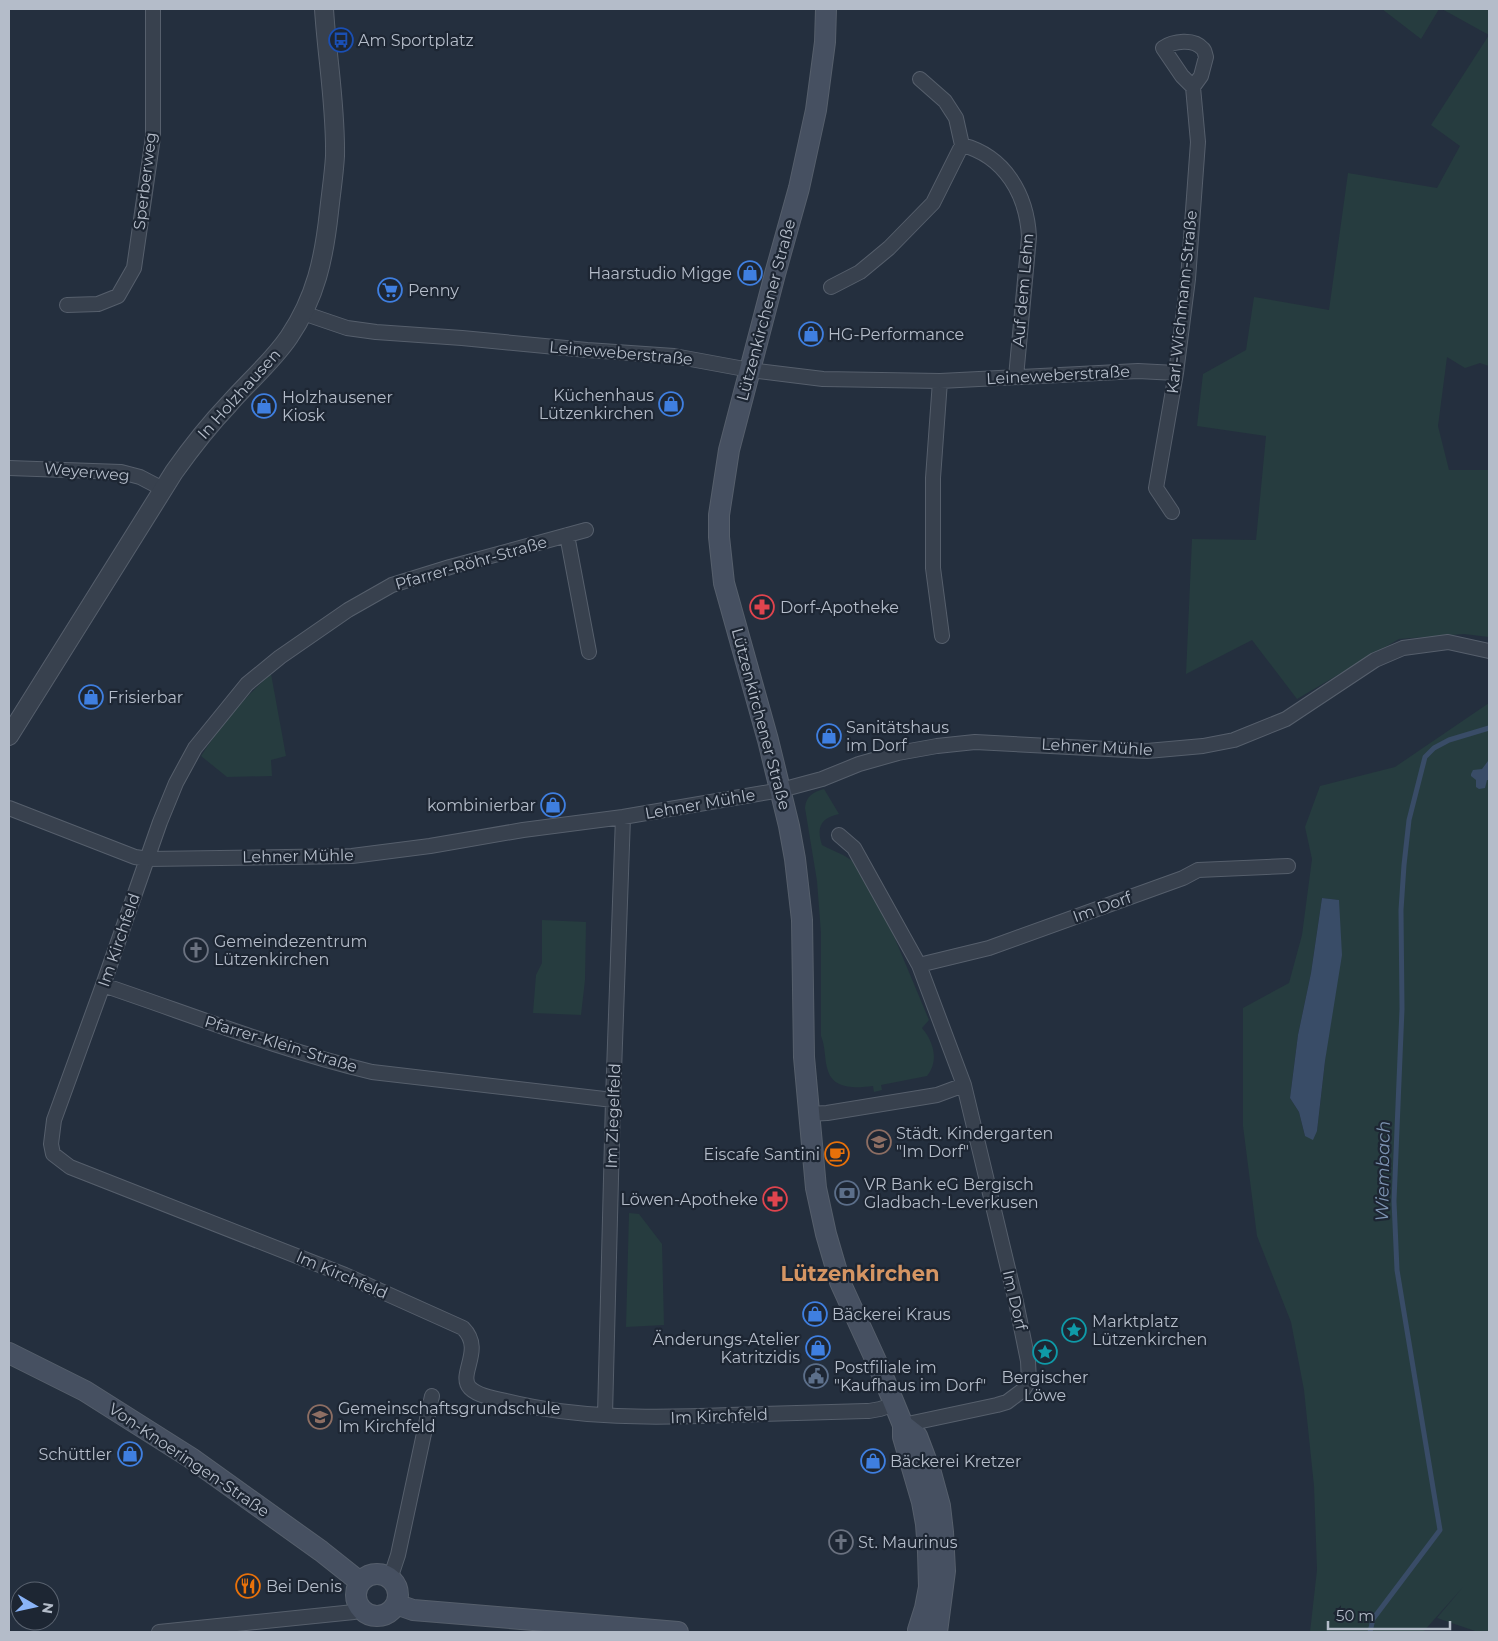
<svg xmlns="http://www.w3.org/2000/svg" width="1498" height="1641" font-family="Montserrat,sans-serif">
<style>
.green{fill:#263c3f;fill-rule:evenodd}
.water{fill:#394c67}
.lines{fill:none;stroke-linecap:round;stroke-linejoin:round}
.stream{stroke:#394c67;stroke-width:5}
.minor-casing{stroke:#565f6c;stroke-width:16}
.tertiary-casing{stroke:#565f6c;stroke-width:20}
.secondary-casing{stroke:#565f6c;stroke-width:22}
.minor{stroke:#38414e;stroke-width:14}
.tertiary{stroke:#38414e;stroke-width:18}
.secondary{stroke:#465061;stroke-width:20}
.labels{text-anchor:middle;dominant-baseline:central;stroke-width:4.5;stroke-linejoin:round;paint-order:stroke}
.poi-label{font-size:16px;fill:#b4bcc9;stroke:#1d2633;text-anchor:start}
.street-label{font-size:16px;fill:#b4bcc9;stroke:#1d2633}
.water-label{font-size:18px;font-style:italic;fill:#7c92b1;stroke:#1d2633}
.district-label{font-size:21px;font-weight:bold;fill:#d59563;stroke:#1d2633}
</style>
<rect width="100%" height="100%" fill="#242f3e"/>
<!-- green -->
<path class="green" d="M 1382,9 L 1439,9 L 1421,39 Z
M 1442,9 L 1489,9 L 1489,366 L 1480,363 L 1465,368 L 1447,357 L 1438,426 L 1449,470 L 1489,470 L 1489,637 L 1464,634 L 1399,639 L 1297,699 L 1252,640 L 1186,674 L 1192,539 L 1256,540 L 1266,436 L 1197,426 L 1203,374 L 1246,350 L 1254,297 L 1329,310 L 1348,173 L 1437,188 L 1460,146 L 1431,125 L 1489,35 Z
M 271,674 L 286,756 L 271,760 L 272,776 L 227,777 L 201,756 C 223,723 241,701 271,674 Z
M 1489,703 L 1489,1632 L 1478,1632 L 1437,1618 L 1463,1587 L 1423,1632 L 1310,1632 L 1317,1570 L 1314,1486 L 1304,1390 L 1291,1322 L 1257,1236 L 1243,1126 L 1243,1008 L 1289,983 L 1302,935 L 1312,859 L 1305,827 L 1320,786 L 1395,767 ZM 1322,898 L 1338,900 L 1325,1061 L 1317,1131 L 1305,1136 L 1299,1112 L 1290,1098 L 1298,1035 L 1311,973 Z
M 824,789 L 839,814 C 821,818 816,827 822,845 C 833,851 846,855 855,863 L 893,934 L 929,1020 L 922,1028 C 934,1042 939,1061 927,1076 L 881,1085 L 882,1090 L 874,1092 L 873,1086 C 857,1088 834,1090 828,1071 C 824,1060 826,1048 821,1036 L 821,933 L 817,881 L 805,808 C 806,796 813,792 824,789 Z
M 542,920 L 586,922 L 585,980 L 581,1015 L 533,1013 L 536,975 L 542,963 Z
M 629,1213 L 639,1214 L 662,1244 L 664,1325 L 626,1327 Z"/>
<!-- water -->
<path class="water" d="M 1488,761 L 1489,780 L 1487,780 L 1485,788 L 1479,789 L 1476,787 L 1476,780 L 1471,776 L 1471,774 L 1473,770 L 1482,769 Z
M 1322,898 L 1339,900 L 1342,955 L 1325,1061 L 1317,1131 L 1313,1140 L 1305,1136 L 1299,1112 L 1290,1098 L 1298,1035 L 1311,973 Z"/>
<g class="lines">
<!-- stream -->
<path class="stream" d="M 1370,1632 L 1373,1619 L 1440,1530 L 1397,1270 L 1394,1201 L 1402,1009 L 1401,910 L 1404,865 L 1409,820 L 1425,757 L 1434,748 L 1449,740 L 1489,728"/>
<!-- minor casing -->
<g class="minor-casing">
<path id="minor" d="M 920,79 L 945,101 L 956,118 L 962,145 C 1005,156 1027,195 1029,237 L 1016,377
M 831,287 L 860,272 L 889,248 L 933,203 L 962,145
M 67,305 L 98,304 L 118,296 L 134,268 L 153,137 L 153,9
M 303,313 L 347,328 L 376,332 L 462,338 L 587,350 L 674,356 L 750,370 L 823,379 L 940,381 L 1138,371 L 1176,373
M 940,381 L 933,478 L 933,568 L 942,636
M 9,468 L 121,472 L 140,477 L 163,489
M 1172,512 L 1156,488 L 1176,373 L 1188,279 L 1198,142 L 1193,87 L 1201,76 L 1206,57 C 1205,54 1205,51 1203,49 C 1194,38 1173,41 1163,48 L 1182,76 L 1193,87
M 586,530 L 450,567 L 392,585 L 348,610 L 280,657 L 247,684 L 195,748 L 176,783 L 160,822 L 103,985 L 54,1120 L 51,1144 L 53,1154 L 70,1167 L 345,1275 L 463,1328 C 485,1350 457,1374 470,1388 C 478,1396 495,1399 506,1401 C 579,1419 654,1418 729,1415 C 775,1414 822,1412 869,1411 L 880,1409 L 895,1404
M 567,535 L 589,652
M 9,808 L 135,857 L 148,859 L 352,856 L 430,846 L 523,830 L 623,817 L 781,790 L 822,779 L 859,764 L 898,753 L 937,746 L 975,742 L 1147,751 L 1203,746 L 1234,740 L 1286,719 L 1375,660 L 1403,648 L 1448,642 L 1489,651
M 839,835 L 854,848 L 919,965 L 964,1085 L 1016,1302 L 1028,1361 L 1029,1381 L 1023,1390 L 1007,1402 L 997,1405 L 903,1425
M 919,965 L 989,948 L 1183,878 L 1198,870 L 1288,866
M 103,985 C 192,1015 280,1050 372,1072 L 613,1100
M 808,1114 L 827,1113 L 937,1095 L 964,1085
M 605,1415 L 613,1100 L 623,817
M 390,1579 L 398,1555 L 432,1396
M 159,1632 L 354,1612 L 361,1608"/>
</g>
<!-- tertiary casing -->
<g class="tertiary-casing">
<path id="tertiary" d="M 9,736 L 174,472 C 191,448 209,425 229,404 C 249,381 272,362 289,337 C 316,297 324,258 329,212 C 331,193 334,174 335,156 C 336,107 327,57 324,9"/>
</g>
<!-- secondary casing -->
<g class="secondary-casing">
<path id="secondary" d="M 826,9 L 825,42 L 816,110 L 799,188 L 775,274 L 729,450 L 719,515 L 719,537 L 724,583 L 768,740 L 789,826 L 795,859 L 802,920 L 804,1057 L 816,1188 L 826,1234 L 840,1282 L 882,1374 L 903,1425 L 903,1437 L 922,1502 L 926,1524 L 928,1552 L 929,1587 L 925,1608 L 918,1630
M 9,1353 L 85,1391 L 191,1458 L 321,1551 L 360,1582
M 903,1425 L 917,1436 L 931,1473 L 940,1506 L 943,1532 L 945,1571 L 937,1632
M356 1595a21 21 0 1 1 42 0a21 21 0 1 1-42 0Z
M 396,1604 L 413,1610 L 678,1632"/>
</g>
<!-- minor -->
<use href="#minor" class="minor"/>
<!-- tertiary -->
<use href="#tertiary" class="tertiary"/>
<!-- secondary -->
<use href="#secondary" class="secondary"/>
</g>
<!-- icons -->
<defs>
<g id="bus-ring" transform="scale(1.25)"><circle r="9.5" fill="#1d2633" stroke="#1a4fb4" stroke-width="1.5"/><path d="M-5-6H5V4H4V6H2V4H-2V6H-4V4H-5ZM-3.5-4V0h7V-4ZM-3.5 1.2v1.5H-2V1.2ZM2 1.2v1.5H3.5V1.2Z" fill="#1a4fb4"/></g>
<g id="shop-ring" transform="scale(1.25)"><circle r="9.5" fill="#1d2633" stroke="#3f7fe0" stroke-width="1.5"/><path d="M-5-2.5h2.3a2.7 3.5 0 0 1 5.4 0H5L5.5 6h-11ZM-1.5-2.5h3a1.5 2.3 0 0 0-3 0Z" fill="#3f7fe0"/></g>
<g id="supermarket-ring" transform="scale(1.25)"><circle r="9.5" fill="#1d2633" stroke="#3f7fe0" stroke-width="1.5"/><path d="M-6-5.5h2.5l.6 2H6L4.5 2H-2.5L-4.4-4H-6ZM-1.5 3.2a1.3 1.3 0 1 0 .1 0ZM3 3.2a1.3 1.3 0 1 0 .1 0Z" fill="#3f7fe0"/></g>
<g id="pharmacy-ring" transform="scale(1.25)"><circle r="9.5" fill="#1d2633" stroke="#e0444e" stroke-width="1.5"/><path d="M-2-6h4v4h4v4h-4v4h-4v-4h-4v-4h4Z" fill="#e0444e"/></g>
<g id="church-ring" transform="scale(1.25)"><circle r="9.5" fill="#1d2633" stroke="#6b7280" stroke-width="1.5"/><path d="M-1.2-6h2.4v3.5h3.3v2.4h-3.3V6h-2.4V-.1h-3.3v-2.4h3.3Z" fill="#6b7280"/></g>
<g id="school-ring" transform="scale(1.25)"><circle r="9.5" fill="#1d2633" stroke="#8d6e63" stroke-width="1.5"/><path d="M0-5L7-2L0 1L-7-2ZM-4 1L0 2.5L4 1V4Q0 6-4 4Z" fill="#8d6e63"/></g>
<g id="cafe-ring" transform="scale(1.25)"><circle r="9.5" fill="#1d2633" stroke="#e8710a" stroke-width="1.5"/><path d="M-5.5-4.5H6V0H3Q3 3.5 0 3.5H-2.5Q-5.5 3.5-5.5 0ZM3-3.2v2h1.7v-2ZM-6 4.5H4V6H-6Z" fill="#e8710a"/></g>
<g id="bank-ring" transform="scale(1.25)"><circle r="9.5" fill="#1d2633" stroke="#5c6f8a" stroke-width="1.5"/><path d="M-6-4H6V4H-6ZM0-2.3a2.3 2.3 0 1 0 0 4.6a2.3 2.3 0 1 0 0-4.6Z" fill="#5c6f8a"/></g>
<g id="sight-ring" transform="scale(1.25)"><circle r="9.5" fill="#1d2633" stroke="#0f9aa8" stroke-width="1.5"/><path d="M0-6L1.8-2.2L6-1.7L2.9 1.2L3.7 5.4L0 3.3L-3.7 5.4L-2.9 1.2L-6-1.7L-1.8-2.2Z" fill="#0f9aa8"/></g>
<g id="civic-ring" transform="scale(1.25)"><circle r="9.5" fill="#1d2633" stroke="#5c6f8a" stroke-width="1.5"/><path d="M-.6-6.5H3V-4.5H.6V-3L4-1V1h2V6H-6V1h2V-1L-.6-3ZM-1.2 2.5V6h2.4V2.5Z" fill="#5c6f8a"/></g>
<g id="restaurant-ring" transform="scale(1.25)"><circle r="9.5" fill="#1d2633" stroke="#e8710a" stroke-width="1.5"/><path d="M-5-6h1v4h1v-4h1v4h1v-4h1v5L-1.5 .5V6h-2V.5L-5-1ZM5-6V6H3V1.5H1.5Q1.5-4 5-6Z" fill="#e8710a"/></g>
</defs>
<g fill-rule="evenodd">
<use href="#bus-ring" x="341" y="40"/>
<use href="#shop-ring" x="750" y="273"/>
<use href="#supermarket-ring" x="390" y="290"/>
<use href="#shop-ring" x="811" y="334"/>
<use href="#shop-ring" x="671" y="404"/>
<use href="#shop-ring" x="264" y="406"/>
<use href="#pharmacy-ring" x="762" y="607"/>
<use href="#shop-ring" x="91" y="697"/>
<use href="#shop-ring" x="829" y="736"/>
<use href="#shop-ring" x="553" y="805"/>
<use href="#church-ring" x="196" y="950"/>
<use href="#school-ring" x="879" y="1142"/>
<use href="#cafe-ring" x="837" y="1154"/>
<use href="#bank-ring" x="847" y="1193"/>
<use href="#pharmacy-ring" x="775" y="1199"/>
<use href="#shop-ring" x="815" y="1314"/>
<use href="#sight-ring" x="1074" y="1330"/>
<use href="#shop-ring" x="818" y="1348"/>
<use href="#sight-ring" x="1045" y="1352"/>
<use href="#civic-ring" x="816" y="1376"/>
<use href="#school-ring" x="320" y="1417"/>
<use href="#shop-ring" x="130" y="1454"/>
<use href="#shop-ring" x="873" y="1461"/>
<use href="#church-ring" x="841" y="1542"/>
<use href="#restaurant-ring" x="248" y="1586"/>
</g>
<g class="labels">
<!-- poi labels -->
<g class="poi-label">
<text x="358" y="40">Am Sportplatz</text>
<text x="732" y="273" text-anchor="end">Haarstudio Migge</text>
<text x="408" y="290">Penny</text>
<text x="828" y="334">HG-Performance</text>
<text x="654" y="395" text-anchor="end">Küchenhaus<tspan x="654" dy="18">Lützenkirchen</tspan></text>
<text x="282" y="397">Holzhausener<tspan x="282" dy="18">Kiosk</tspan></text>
<text x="780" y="607">Dorf-Apotheke</text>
<text x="108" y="697">Frisierbar</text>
<text x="846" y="727">Sanitätshaus<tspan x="846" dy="18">im Dorf</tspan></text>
<text x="536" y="805" text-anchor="end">kombinierbar</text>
<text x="214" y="941">Gemeindezentrum<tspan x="214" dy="18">Lützenkirchen</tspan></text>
<text x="896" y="1133">Städt. Kindergarten<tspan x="896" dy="18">"Im Dorf"</tspan></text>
<text x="820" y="1154" text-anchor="end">Eiscafe Santini</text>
<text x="864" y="1184">VR Bank eG Bergisch<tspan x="864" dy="18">Gladbach-Leverkusen</tspan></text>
<text x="758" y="1199" text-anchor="end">Löwen-Apotheke</text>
<text x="832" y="1314">Bäckerei Kraus</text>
<text x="1092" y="1321">Marktplatz<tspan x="1092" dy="18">Lützenkirchen</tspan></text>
<text x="800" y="1339" text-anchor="end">Änderungs-Atelier<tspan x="800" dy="18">Katritzidis</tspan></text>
<text x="834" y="1367">Postfiliale im<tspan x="834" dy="18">"Kaufhaus im Dorf"</tspan></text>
<text x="1045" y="1377" text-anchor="middle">Bergischer<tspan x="1045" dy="18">Löwe</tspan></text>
<text x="338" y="1408">Gemeinschaftsgrundschule<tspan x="338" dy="18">Im Kirchfeld</tspan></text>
<text x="112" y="1454" text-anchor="end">Schüttler</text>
<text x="890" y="1461">Bäckerei Kretzer</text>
<text x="858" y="1542">St. Maurinus</text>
<text x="266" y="1586">Bei Denis</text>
</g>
<!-- street labels -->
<g class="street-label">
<text transform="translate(145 181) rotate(-83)">Sperberweg</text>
<text transform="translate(1023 290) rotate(-85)">Auf dem Lehn</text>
<text transform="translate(1182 302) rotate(-84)">Karl-Wichmann-Straße</text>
<text transform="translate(766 310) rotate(-75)">Lützenkirchener Straße</text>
<text transform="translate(621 353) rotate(5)">Leineweberstraße</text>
<text transform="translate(1058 375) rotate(-3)">Leineweberstraße</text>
<text transform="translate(239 394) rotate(-48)">In Holzhausen</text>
<text transform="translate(87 472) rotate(5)">Weyerweg</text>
<text transform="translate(471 563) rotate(-16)">Pfarrer-Röhr-Straße</text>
<text transform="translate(761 719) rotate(75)">Lützenkirchener Straße</text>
<text transform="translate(1097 747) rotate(3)">Lehner Mühle</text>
<text transform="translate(700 804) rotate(-10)">Lehner Mühle</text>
<text transform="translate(298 856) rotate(-1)">Lehner Mühle</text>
<text transform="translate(1102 907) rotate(-20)">Im Dorf</text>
<text transform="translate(119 940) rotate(-71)">Im Kirchfeld</text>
<text transform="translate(281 1044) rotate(17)">Pfarrer-Klein-Straße</text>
<text transform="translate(613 1116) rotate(-88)">Im Ziegelfeld</text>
<text transform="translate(342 1275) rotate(23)">Im Kirchfeld</text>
<text transform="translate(1015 1300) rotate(77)">Im Dorf</text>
<text transform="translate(719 1416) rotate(-2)">Im Kirchfeld</text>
<text transform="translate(189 1460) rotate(34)">Von-Knoeringen-Straße</text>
</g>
<!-- water labels -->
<g class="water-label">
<text transform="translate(1383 1171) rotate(-89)">Wiembach</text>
</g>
<!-- district labels -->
<g class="district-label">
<text x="860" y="1273">Lützenkirchen</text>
</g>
</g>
<!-- border -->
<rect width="1498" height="1641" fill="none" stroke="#b4bcc9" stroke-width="20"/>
<!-- north arrow -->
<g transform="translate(35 1606) rotate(99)"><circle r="24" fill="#1d2633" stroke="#59626f"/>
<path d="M0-4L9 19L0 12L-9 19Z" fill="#8ab4f8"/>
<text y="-8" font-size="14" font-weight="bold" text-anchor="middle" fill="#b4bcc9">N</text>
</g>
<!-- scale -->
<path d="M1328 1621v8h122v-8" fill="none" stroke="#b4bcc9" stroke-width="2.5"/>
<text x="1336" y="1621" font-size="15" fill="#b4bcc9" stroke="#1d2633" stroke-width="4" paint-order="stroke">50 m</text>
</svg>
